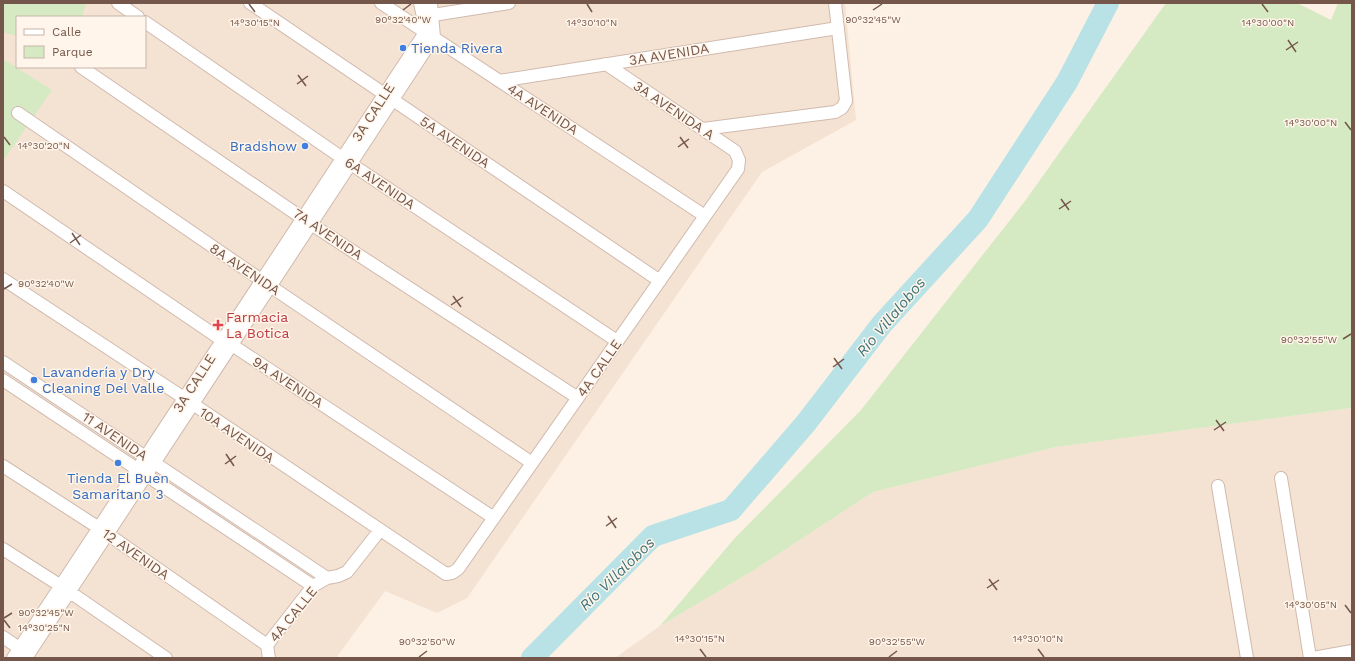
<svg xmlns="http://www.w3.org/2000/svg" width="1355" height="661" font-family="'Work Sans',sans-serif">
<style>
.residential{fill:#f4e2d2;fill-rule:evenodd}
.green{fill:#d5eac2}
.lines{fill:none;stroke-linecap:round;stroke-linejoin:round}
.river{stroke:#b8e2e6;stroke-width:22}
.minor-casing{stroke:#d0baae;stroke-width:14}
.minor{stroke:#fff;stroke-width:12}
.ticks{fill:none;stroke:#75564a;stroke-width:1.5}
.shop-dot{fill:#3f7fe0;stroke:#fff5ea;stroke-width:1.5}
.health-dot{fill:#e0444e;stroke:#fff5ea;stroke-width:1.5}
.labels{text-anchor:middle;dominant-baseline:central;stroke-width:3;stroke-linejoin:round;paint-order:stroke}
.shop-label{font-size:14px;fill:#366cbe;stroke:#fff5ea;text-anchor:start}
.street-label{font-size:14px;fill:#75564a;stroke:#fff5ea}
.health-label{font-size:14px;fill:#be3a42;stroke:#fff5ea;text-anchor:start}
.water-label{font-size:15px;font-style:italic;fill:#3d747a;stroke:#fff5ea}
.ticks-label{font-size:10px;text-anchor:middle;fill:#75564a;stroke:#fff5ea;stroke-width:3;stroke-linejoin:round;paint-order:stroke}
</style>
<rect width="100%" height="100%" fill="#fcf1e4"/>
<!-- residential -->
<path class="residential" d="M 3,3 L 845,3 L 856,120 L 762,172 L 467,598 L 437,613 L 385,591 L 336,658 L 3,658 ZM 17,17 L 145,17 L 145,67 L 17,67 Z
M 1352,408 L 1352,658 L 615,658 L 660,626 L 751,572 L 873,492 L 1056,447 Z"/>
<!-- green -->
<path class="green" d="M 3,3 L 86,3 L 82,17 L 17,17 L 17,36 L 3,32 Z
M 1166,3 L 1297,3 L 1331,20 L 1338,3 L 1352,3 L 1352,408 L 1056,447 L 873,492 L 751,572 L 660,626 L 734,539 L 861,410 L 1025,201 Z
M 3,59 L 52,90 L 3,161 Z"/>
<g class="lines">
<!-- river -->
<path class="river" d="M 532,658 L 653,536 L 731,510 L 806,423 L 882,324 L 978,219 L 1067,82 L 1108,3"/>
<!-- minor casing -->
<g class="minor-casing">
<path id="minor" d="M 118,3 L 138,17
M 250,3 L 660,281
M 381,3 L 705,216
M 426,15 L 433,15 L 509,3
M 145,22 L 351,164 L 617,341
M 81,67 L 311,224 L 578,398
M 499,81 L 838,28
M 18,113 L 270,286 L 532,463
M 703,129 L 835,112 L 842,108 L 846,101 L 835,3
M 3,191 L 222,340 L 232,345 L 494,518
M 3,279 L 184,398 L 446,574 L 452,573 L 458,569 L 738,169 L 739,160 L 735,151 L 606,64
M 3,362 L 327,578
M 3,380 L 313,586
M 3,466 L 99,528 L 267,645
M 1281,478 L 1310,658
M 1218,486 L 1247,658
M 3,549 L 61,586 L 166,658
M 3,637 L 25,652
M 13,658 L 426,31 L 420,3
M 26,658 L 434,37 L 431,3
M 269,658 L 267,645 L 313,586 L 327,578 L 338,576 L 347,572 L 380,530
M 1313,658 L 1352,651"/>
</g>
<!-- minor -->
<use href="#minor" class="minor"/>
</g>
<!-- ticks -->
<path class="ticks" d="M 249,4 L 255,12M 587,4 L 592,12M 1262,4 L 1268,12M 403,10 L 411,4M 873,10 L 882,4M 1288,40 L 1296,52M 1286,50 L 1298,42M 298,75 L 306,86M 297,84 L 308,76M 1345,122 L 1351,130M 4,137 L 10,145M 680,137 L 688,148M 678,147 L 689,139M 1061,199 L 1069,210M 1059,209 L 1071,201M 72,233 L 80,245M 70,243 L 81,235M 4,289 L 12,284M 453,296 L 461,307M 451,305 L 463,297M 1343,339 L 1351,334M 834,358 L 842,369M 833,367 L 844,359M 1216,420 L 1224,431M 1214,430 L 1226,422M 226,454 L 234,466M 225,464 L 236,456M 608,516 L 616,528M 606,526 L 617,518M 989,579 L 997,590M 987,588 L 999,580M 1345,605 L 1351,613M 4,618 L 12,613M 4,620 L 10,628M 700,649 L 706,657M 1038,649 L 1044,657M 419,657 L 427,651M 889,657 L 897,651"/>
<!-- markers -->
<g class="shop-dot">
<circle cx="403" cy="48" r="4"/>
<circle cx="305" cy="146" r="4"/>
<circle cx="34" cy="380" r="4"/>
<circle cx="118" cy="463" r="4"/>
</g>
<path class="health-dot" d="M216 319h4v4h4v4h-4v4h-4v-4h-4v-4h4z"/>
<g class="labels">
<!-- shop labels -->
<g class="shop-label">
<text x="411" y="48">Tienda Rivera</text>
<text x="297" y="146" text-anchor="end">Bradshow</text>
<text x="42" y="372">Lavandería y Dry<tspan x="42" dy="16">Cleaning Del Valle</tspan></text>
<text x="118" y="478" text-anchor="middle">Tienda El Buen<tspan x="118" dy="16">Samaritano 3</tspan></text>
</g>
<!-- street labels -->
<g class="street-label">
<text transform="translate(669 54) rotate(-9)">3A AVENIDA</text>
<text transform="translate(543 109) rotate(33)">4A AVENIDA</text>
<text transform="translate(674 110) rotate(34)">3A AVENIDA A</text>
<text transform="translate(373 112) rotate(-57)">3A CALLE</text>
<text transform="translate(455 142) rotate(34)">5A AVENIDA</text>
<text transform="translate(380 183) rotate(34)">6A AVENIDA</text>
<text transform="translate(328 234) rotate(34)">7A AVENIDA</text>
<text transform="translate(245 269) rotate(34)">8A AVENIDA</text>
<text transform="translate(599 368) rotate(-55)">4A CALLE</text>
<text transform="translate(288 382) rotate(33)">9A AVENIDA</text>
<text transform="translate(194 383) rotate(-57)">3A CALLE</text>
<text transform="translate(237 435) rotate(34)">10A AVENIDA</text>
<text transform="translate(115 436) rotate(34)">11 AVENIDA</text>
<text transform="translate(136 554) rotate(35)">12 AVENIDA</text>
<text transform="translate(293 614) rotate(-51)">4A CALLE</text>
</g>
<!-- health labels -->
<g class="health-label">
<text x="226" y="317">Farmacia<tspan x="226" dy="16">La Botica</tspan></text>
</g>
<!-- water labels -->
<g class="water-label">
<text transform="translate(891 317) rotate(-50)">Río Villalobos</text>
<text transform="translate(617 574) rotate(-44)">Río Villalobos</text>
</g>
</g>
<g class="ticks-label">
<text x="403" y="23">90°32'40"W</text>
<text x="873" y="23">90°32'45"W</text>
<text x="255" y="26">14°30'15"N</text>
<text x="592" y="26">14°30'10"N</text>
<text x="1268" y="26">14°30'00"N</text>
<text x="1311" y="126">14°30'00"N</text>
<text x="44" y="149">14°30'20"N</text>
<text x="46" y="287">90°32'40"W</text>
<text x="1309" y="343">90°32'55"W</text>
<text x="1311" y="608">14°30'05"N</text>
<text x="46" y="616">90°32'45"W</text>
<text x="44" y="631">14°30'25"N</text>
<text x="700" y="642">14°30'15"N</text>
<text x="1038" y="642">14°30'10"N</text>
<text x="427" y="645">90°32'50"W</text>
<text x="897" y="645">90°32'55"W</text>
</g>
<!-- border -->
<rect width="1355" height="661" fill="none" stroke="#75564a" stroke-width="8"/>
<!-- legend -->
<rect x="16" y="16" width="130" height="52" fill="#fff5ea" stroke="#c8b5aa"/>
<rect x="24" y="29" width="20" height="6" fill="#ffffff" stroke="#c8b5aa"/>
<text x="52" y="36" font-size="12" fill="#75564a">Calle</text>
<rect x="24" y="46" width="20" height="12" fill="#d5eac2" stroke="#c8b5aa"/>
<text x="52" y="56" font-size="12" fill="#75564a">Parque</text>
</svg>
